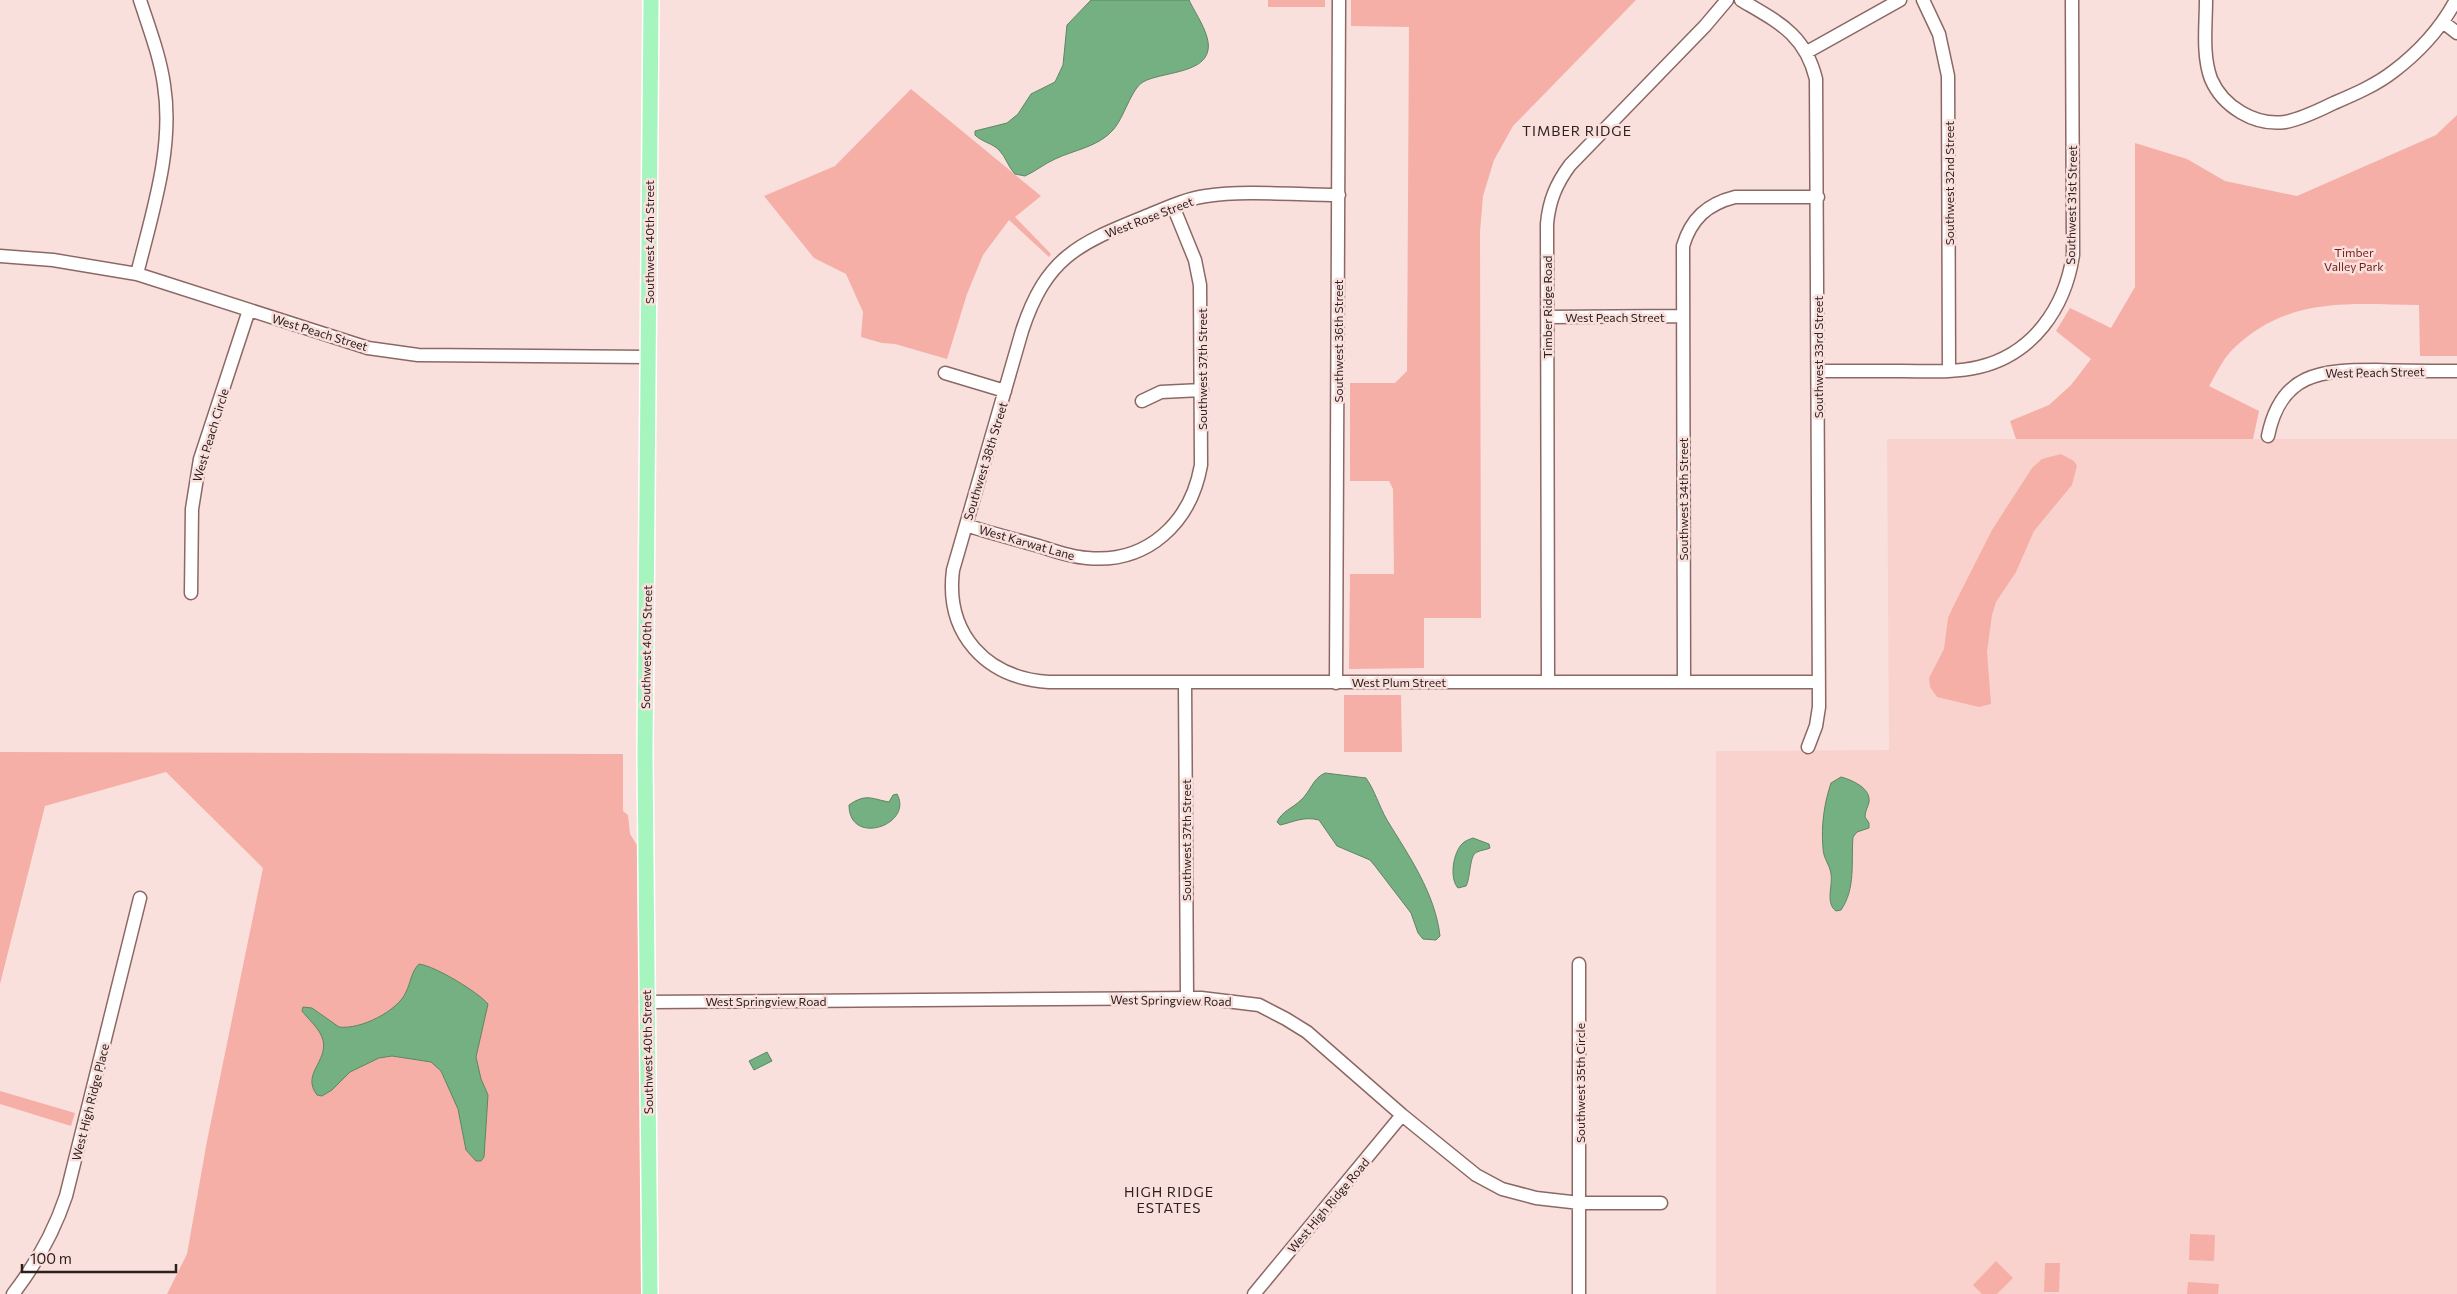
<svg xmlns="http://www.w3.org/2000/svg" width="2457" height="1294" font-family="Commissioner,sans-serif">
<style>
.built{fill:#fad2cd}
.green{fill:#f5afa7}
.water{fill:#74b082;stroke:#5f8564}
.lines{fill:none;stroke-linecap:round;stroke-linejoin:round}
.minor-casing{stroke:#8c6864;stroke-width:15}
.major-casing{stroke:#fff;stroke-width:18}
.minor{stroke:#fff;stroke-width:12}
.major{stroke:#a6f5be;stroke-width:15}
.labels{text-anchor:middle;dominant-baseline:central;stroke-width:5;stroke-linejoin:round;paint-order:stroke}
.street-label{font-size:12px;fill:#2e201e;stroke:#f9e0dd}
.park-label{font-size:12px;fill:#731c1a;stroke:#f9e0dd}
.neighbourhood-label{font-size:14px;letter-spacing:1px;fill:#2e201e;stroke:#f9e0dd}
</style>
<rect width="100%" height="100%" fill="#f9e0dd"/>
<!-- built -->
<path class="built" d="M 1887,439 L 2457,439 L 2457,1294 L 1716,1294 L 1716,751 L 1889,750 Z"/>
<!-- green -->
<path class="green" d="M 1268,0 L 1325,0 L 1325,7 L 1268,7 Z
M 1351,0 L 1636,0 L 1513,126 L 1494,160 L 1483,196 L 1480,232 L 1481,618 L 1424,618 L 1424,668 L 1349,669 L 1350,574 L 1394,574 L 1393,489 L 1389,481 L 1350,481 L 1350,383 L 1395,383 L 1407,371 L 1409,27 L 1351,26 Z
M 911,89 L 1041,196 L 1015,217 L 1051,254 L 1049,257 L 1009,220 L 983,255 L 967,294 L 947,359 L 895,344 L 882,343 L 861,337 L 863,312 L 846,274 L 814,258 L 764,196 L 835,166 Z
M 2457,115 L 2457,356 L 2420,356 L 2419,305 C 2348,304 2287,296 2232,350 C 2223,359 2216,374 2209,386 L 2259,411 L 2253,439 L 2016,439 L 2010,421 L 2049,405 L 2071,385 L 2091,359 L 2056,331 L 2070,308 L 2111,328 L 2135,287 L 2135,143 L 2187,159 L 2225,181 L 2297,196 L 2436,135 Z
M 2061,454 L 2074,461 L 2077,466 L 2072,485 L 2034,531 L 2016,572 L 1996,602 L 1992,615 L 1987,652 L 1991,704 L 1979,707 L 1937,697 L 1930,687 L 1929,678 L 1944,649 L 1948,618 L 1953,607 L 1992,530 L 2032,468 L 2042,459 Z
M 1344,695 L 1401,695 L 1402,752 L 1344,752 Z
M 0,752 L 623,754 L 623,811 L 628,815 L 630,834 L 637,845 L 642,1294 L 167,1294 L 187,1254 L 207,1141 L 263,868 L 166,772 L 45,806 L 0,984 Z
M 0,1091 L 75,1113 L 71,1126 L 0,1104 Z
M 2190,1234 L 2215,1235 L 2214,1261 L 2189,1260 Z
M 1996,1261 L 2013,1278 L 1997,1294 L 1982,1294 L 1973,1285 Z
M 2045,1263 L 2060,1263 L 2059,1292 L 2044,1292 Z
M 2188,1282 L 2219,1284 L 2218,1294 L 2187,1294 Z"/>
<!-- water -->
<path class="water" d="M 1091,0 L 1189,0 C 1195,13 1211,35 1208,50 C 1204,74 1160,72 1143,82 C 1131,89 1124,118 1113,130 C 1098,147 1074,150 1055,159 C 1044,164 1036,171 1025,176 L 1015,174 C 1008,167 1006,157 999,150 C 992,143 982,142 975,135 L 975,131 L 1007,123 L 1018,114 L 1031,94 L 1055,82 L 1063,65 L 1067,25 Z
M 1325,773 L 1366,778 C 1375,791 1379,806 1387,820 C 1409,856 1435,893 1440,936 L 1436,940 L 1423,939 L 1418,933 L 1411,913 L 1375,866 L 1370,860 L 1337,846 L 1319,820 C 1303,816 1294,822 1280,825 L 1277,822 C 1282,811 1293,808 1301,800 C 1311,791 1312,779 1325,773 Z
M 1841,777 C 1852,780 1871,788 1869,802 C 1868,807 1865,811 1865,817 L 1869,823 L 1869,828 L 1857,832 L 1853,837 C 1851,862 1856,888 1841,910 L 1836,911 C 1825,903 1833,886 1831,874 C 1830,865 1823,858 1823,848 C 1821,826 1824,804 1831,783 Z
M 897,794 C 914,825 849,847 849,805 C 866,793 872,799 889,802 L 893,795 Z
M 1473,838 L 1489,844 L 1490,848 C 1486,850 1481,850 1477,852 C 1469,855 1471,877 1466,886 L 1458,888 C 1449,878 1453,852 1463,843 C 1465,841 1470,839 1473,838 Z
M 419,964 C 435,966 478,992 488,1004 L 476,1057 L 481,1079 L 488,1095 L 484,1157 L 481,1161 L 476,1161 L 466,1150 L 458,1109 L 441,1071 L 431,1062 L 392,1056 L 379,1058 L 350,1072 L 332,1090 L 322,1096 L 317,1095 C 301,1074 328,1062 323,1040 C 320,1029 309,1020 302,1011 L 303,1007 L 312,1008 L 339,1027 C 360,1030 398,1011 406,992 C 411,982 411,972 419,964 Z
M 767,1052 L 772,1061 L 754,1070 L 749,1061 Z"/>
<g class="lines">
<!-- minor casing -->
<g class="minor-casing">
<path id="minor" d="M 1741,0 C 1778,22 1805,34 1816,79 L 1819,707 L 1816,726 L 1808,747
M 1923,0 L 1939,34 L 1948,76 L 1949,371
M 2206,0 C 2206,25 2202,55 2211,79 C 2223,107 2255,126 2285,122 C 2302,119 2319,110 2334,103 C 2355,94 2376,85 2394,71 C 2419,52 2441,28 2456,0
M 2443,22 L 2457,33
M 1807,52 L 1900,0
M 1339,195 C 1298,195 1245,190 1206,196 C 1184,199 1164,209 1144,217 C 1077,244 1046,258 1022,331 L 953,570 C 945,634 986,678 1049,682 L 1819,682
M 0,256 L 53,260 L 137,274 L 368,348 L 418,355 L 648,357
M 137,274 C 152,213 174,148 164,85 C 160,56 149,28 140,0
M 1547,317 L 1683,316
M 1818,371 C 1846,371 1874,371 1902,371 C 1928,371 1954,373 1979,367 C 2033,354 2065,308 2073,255 L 2072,0
M 945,373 L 1005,391
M 1142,401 L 1161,392 L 1202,390
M 2268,436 C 2281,373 2320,370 2376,370 C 2403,371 2430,371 2457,371
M 966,525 C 990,533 1014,539 1039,546 C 1054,551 1070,557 1087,558 C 1148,564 1191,522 1201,465 L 1200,285 L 1195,260 L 1173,206
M 191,593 L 192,509 L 200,459 L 249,310
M 1185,682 L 1187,998
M 1548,682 L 1547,224 C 1549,201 1556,184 1570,165 L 1705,26 L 1727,0
M 1684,682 L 1683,246 C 1691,219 1707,204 1735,197 L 1818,197
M 1336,683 L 1339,0
M 646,1002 L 1201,998 L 1259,1005 L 1286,1019 L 1307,1032 L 1402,1115 L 1476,1175 L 1502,1189 L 1536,1198 L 1580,1203 L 1661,1203
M 13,1294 C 36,1264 54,1232 66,1196 L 140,898
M 1254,1294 L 1402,1115
M 1579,1294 L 1579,964"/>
</g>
<!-- major casing -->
<g class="major-casing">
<path id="major" d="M 650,1294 L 645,754 L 651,0"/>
</g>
<!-- minor -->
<use href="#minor" class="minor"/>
<!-- major -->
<use href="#major" class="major"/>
</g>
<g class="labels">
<!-- street labels -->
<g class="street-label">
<text transform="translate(1949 183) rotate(-90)">Southwest 32nd Street</text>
<text transform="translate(2071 205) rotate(-89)">Southwest 31st Street</text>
<text transform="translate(1149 217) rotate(-21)">West Rose Street</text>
<text transform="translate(649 242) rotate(-90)">Southwest 40th Street</text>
<text transform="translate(1547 307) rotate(-90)">Timber Ridge Road</text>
<text x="1615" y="317">West Peach Street</text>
<text transform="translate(320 332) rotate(17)">West Peach Street</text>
<text transform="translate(1338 341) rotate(-90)">Southwest 36th Street</text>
<text transform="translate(1818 357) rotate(-90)">Southwest 33rd Street</text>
<text transform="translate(1202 369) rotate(-90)">Southwest 37th Street</text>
<text transform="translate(2375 372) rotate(-1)">West Peach Street</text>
<text transform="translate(210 435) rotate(-73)">West Peach Circle</text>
<text transform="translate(985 461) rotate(-73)">Southwest 38th Street</text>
<text transform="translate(1683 499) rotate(-90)">Southwest 34th Street</text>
<text transform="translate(1027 542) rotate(16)">West Karwat Lane</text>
<text transform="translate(646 647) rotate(-89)">Southwest 40th Street</text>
<text x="1399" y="682">West Plum Street</text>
<text transform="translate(1186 840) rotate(-90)">Southwest 37th Street</text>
<text transform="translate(1171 1000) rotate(1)">West Springview Road</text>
<text x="766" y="1001">West Springview Road</text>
<text transform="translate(647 1052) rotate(-91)">Southwest 40th Street</text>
<text transform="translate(1580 1083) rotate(-90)">Southwest 35th Circle</text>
<text transform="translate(90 1102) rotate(-76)">West High Ridge Place</text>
<text transform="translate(1328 1205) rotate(-50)">West High Ridge Road</text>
</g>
<!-- park labels -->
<g class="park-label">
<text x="2354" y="252">Timber<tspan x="2354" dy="14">Valley Park</tspan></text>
</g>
<!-- neighbourhood labels -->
<g class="neighbourhood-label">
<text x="1577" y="130">TIMBER RIDGE</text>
<text x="1169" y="1191">HIGH RIDGE<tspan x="1169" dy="16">ESTATES</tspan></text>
</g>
</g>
<!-- scale -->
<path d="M22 1264v8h154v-8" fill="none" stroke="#2e201e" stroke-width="2.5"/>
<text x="30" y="1264" font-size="15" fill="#2e201e" stroke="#f9e0dd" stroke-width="4" paint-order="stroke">100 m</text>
</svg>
